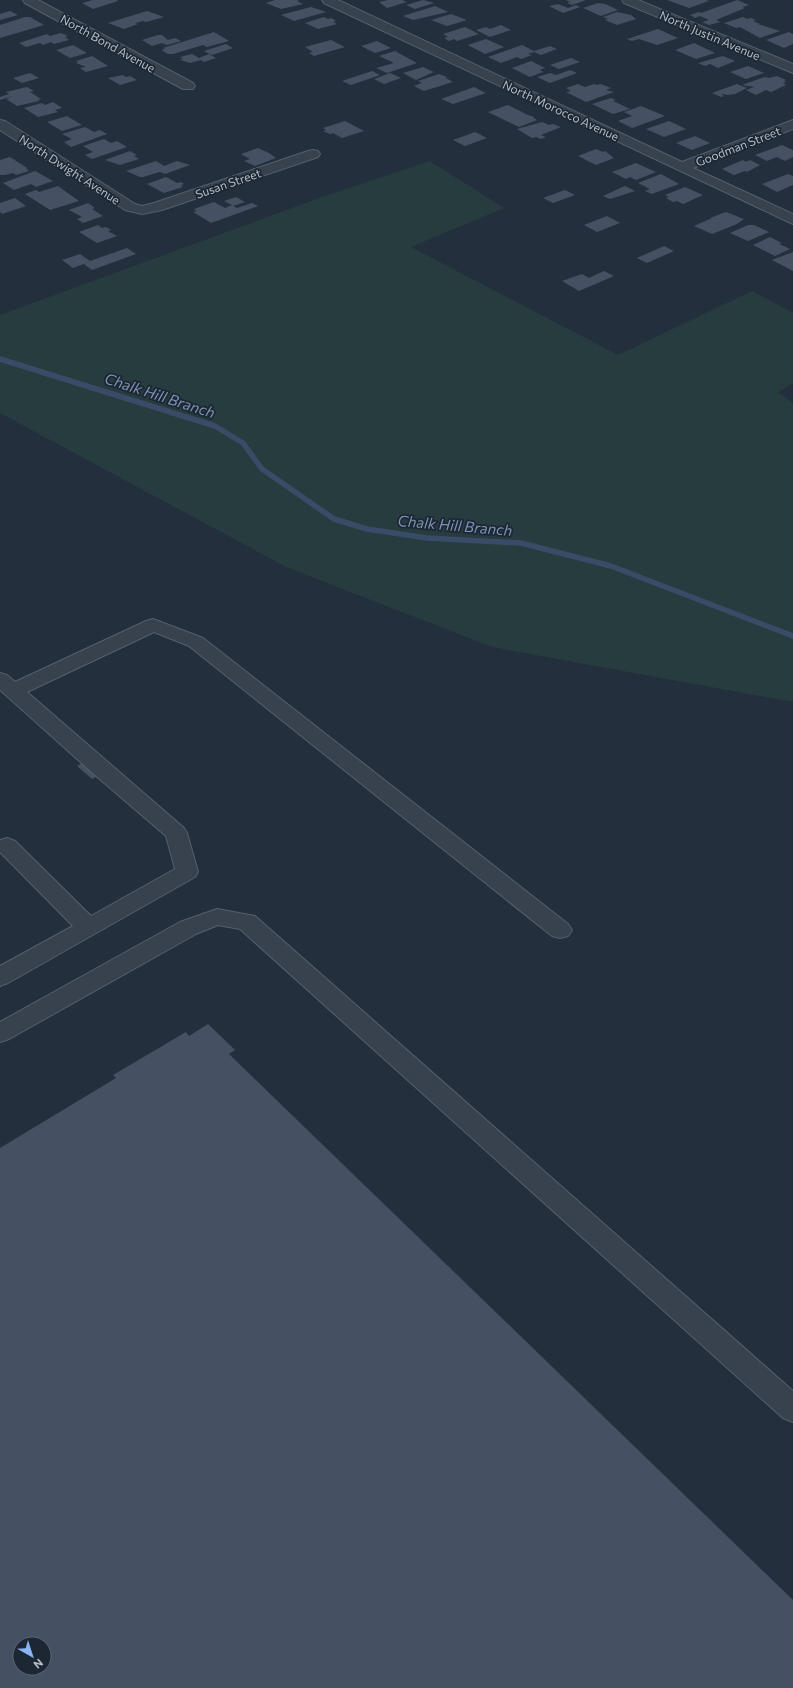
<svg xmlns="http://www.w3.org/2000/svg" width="793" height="1688" font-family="Commissioner,sans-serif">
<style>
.green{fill:#263c3f}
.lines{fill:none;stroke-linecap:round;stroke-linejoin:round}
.stream{stroke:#394c67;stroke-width:5.5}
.building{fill:#455162;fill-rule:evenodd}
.minor-casing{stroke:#565f6c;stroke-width:2}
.minor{fill:#38414e;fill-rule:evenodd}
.labels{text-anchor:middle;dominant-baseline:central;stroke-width:3.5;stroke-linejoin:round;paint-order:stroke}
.far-street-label{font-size:12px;fill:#b4bcc9;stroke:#1d2633}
.water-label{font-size:15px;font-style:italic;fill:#7c92b1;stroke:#1d2633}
</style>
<rect width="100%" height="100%" fill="#242f3e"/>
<!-- green -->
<path class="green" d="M 430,161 L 504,208 L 411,247 L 618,355 L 752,291 L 793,313 L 793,383 L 778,392 L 793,403 L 793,702 L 492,647 L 286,567 L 0,413 L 0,315 L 322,197 Z"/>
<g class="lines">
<!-- stream -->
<path class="stream" d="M 0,359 L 215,426 L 243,443 L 262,469 L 334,519 L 367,529 L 427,538 L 521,543 L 611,566 L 793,636"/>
</g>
<!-- building -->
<path class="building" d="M 93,0 L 117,0 L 118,1 L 93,9 L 82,3 Z
M 275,0 L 299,0 L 297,1 L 303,4 L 281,9 L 266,3 Z
M 388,0 L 402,0 L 407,2 L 387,8 L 379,2 Z
M 423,0 L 434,3 L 415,9 L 406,5 Z
M 566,0 L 586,0 L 572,5 L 567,3 L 570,2 Z
M 667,0 L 706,0 L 709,1 L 689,8 Z
M 737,0 L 749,5 L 742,7 L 745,8 L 716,20 L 720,22 L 709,25 L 702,22 L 709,20 L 700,16 L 695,18 L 690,15 L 699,12 L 701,13 Z
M 598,3 L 605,4 L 618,10 L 601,16 L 583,8 Z
M 558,4 L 568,8 L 576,5 L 580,7 L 563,13 L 549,6 Z
M 435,6 L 448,12 L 413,20 L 403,16 Z
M 311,7 L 326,12 L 294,21 L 281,15 Z
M 10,11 L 18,15 L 0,20 L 0,14 Z
M 147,11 L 164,17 L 146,22 L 143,21 L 135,23 L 138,24 L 124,29 L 108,23 Z
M 617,12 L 631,15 L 636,19 L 617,25 L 605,20 L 608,19 L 603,17 Z
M 451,14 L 467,20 L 447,26 L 431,20 Z
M 25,17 L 30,17 L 44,25 L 0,38 L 0,25 Z
M 324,17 L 328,19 L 331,18 L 336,21 L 333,22 L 337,24 L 318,29 L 305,23 Z
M 743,17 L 747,19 L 751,18 L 756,20 L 753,21 L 760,24 L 758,24 L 780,31 L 760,38 L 740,27 L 736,28 L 724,23 Z
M 501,25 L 511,30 L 490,37 L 476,30 L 486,27 L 490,29 Z
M 465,27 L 479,34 L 457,41 L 454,39 L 449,41 L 444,38 L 448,37 L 443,34 Z
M 658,29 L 678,38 L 657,45 L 639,39 L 632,41 L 627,39 Z
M 214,32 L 229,41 L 207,47 L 203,45 L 173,54 L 168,54 L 161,50 L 165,49 L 163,48 Z
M 789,32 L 793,34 L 793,44 L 784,48 L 766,40 Z
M 61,33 L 68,36 L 65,37 L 69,40 L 54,44 L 51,42 L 43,45 L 40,43 L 26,47 L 19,43 L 47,34 L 50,36 Z
M 158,35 L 162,35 L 168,40 L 175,38 L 181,41 L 167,45 L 162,43 L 152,46 L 142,40 Z
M 486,39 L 504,47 L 485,54 L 468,45 Z
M 331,40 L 345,47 L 314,56 L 309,53 L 313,52 L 305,47 Z
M 377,41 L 391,48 L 375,53 L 361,46 Z
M 694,43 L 715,53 L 696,59 L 675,50 Z
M 226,44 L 233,48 L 212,55 L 204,51 Z
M 73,45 L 87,53 L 70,58 L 56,50 Z
M 522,45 L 534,51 L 550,46 L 557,49 L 541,55 L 534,52 L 528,54 L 532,55 L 521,59 L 517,57 L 501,63 L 488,57 Z
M 395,51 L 417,63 L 387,73 L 376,68 L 394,63 L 379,56 Z
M 192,54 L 199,58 L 209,54 L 216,58 L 204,62 L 201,60 L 190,63 L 180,60 L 183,59 L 180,57 Z
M 92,56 L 108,66 L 86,72 L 80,68 L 86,67 L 76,63 L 78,62 L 76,61 Z
M 723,56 L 735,61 L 718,68 L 710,64 L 705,66 L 698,63 Z
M 571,58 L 580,62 L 559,69 L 550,65 Z
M 531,61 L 545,68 L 540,70 L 543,72 L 530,77 L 512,68 Z
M 748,66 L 764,73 L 746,79 L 730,72 Z
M 423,67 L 434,72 L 416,80 L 403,73 Z
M 570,70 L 577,73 L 550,83 L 537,77 L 550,73 L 556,75 Z
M 372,71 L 380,75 L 351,85 L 342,81 Z
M 30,73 L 39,78 L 22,83 L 13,78 Z
M 390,73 L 401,78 L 384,84 L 374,79 Z
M 439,74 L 447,77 L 446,78 L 453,82 L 424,91 L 414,86 L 422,83 L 418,81 Z
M 123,75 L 126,77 L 130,76 L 137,80 L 120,85 L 108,78 Z
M 777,76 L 786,80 L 784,81 L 786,82 L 783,83 L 786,85 L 771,92 L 766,90 L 756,95 L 746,90 L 754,87 L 742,85 L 765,77 L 769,78 Z
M 578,84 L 585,87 L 594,84 L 597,85 L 601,84 L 611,88 L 606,90 L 614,92 L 586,102 L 566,92 L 571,91 L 566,88 Z
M 737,84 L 747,88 L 735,94 L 727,95 L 723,94 L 721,94 L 724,96 L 721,97 L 712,93 Z
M 27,87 L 34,91 L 30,92 L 41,99 L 38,100 L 39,101 L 17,106 L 6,99 L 13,96 L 0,100 L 0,97 L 9,94 L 6,92 Z
M 474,87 L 486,93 L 453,104 L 441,99 Z
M 611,98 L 616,100 L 613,101 L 630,109 L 613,114 L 592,104 Z
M 53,102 L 62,108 L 55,110 L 58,112 L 38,117 L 24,108 L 42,103 L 45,105 Z
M 508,105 L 528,115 L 534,117 L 533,117 L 537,120 L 519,127 L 488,112 Z
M 641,106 L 665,116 L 632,128 L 618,121 L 632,116 L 624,112 Z
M 67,116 L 82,125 L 62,131 L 47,122 Z
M 345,121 L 364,131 L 342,138 L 333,133 L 330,134 L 323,131 L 326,130 L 323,128 Z
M 669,121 L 686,129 L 664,137 L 646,129 Z
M 542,122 L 549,125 L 553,124 L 561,127 L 541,135 L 546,137 L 541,139 L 536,137 L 532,138 L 517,129 Z
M 85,127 L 94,132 L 100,130 L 107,134 L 71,147 L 64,142 L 72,139 L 62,134 Z
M 475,132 L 487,138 L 465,146 L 453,140 Z
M 695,136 L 710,143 L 692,150 L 676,143 Z
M 104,139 L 111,143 L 117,141 L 127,147 L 92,159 L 85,155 L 93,152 L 83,146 Z
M 782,145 L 793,150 L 793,157 L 785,161 L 777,157 L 767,161 L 755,155 Z
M 258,148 L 269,153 L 276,158 L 255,166 L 244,161 L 250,159 L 241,154 Z
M 596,149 L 603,152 L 605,151 L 614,158 L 596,165 L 578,156 Z
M 130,151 L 137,155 L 134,156 L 139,159 L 120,165 L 105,160 Z
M 10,157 L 27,168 L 26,168 L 29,171 L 16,175 L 13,173 L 5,175 L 0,175 L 0,160 Z
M 743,160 L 746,162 L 750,160 L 760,165 L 747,172 L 745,171 L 734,175 L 722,169 Z
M 156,161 L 164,166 L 177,161 L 190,165 L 165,174 L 160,172 L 143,177 L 140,177 L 126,171 Z
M 636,163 L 656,172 L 636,180 L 630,177 L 626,179 L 612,172 Z
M 35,171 L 53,181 L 36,187 L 31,184 L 14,190 L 3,183 Z
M 661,174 L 679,184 L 652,194 L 645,191 L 650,189 L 638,183 Z
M 788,174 L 793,176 L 793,185 L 777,192 L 762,184 Z
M 166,177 L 177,183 L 181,182 L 184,184 L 181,185 L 183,187 L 164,193 L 147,184 Z
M 58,186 L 79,201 L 50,210 L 25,194 L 36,190 L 39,192 Z
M 625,186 L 635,191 L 610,199 L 603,196 Z
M 685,187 L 703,195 L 683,204 L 677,201 L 673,202 L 666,198 L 669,197 L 665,195 Z
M 565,190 L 575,195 L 553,203 L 543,198 Z
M 236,197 L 245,202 L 233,206 L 237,208 L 252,203 L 258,206 L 211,223 L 193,212 L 197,211 L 194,209 L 214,202 L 225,208 L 232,205 L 224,201 Z
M 15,198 L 26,206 L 2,214 L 0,212 L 0,203 Z
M 88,203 L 95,208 L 92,209 L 103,216 L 83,223 L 77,219 L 82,217 L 69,210 Z
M 726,212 L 744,219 L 737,224 L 712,234 L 694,226 L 712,218 L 710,218 Z
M 607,216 L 620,223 L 597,232 L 584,225 Z
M 98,225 L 102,228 L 106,227 L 111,230 L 108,231 L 117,236 L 97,243 L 79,232 Z
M 748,225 L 754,225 L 769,232 L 748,241 L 730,233 Z
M 770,237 L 782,243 L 779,244 L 790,249 L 775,256 L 753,245 Z
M 664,246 L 674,251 L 647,263 L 637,258 Z
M 127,248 L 136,254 L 92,270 L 84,264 L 73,268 L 62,260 L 80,254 L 90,261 Z
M 793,252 L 793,271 L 772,260 Z
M 604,271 L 614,276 L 579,291 L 562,281 L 582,274 L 589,278 Z
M 86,761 L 101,774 L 92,779 L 77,766 Z
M 208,1024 L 235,1050 L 229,1054 L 793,1600 L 793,1688 L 0,1688 L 0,1148 L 116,1078 L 113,1075 L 186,1032 L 189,1036 ZM 20,1644 L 44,1644 L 44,1668 L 20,1668 Z"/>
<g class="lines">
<!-- minor casing -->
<g class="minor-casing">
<path id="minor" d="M 23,0 L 38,0 L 193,83 L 195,86 L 193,89 L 183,89 L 25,3 Z
M 322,0 L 338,0 L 682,162 L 793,120 L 793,129 L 693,168 L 793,214 L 793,224 L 324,3 Z
M 622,0 L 638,0 L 793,64 L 793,73 L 624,3 Z
M 0,120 L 5,121 L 135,204 L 142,206 L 154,203 L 308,151 L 313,150 L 318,151 L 320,154 L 318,157 L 162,210 L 142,214 L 125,210 L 0,130 Z
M 153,619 L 203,638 L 568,924 L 572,930 L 568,936 L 560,938 L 552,936 L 189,646 L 154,632 L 27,692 L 184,828 L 187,833 L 198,872 L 195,877 L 8,983 L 0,986 L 0,966 L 73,926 L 0,852 L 0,840 L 7,838 L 15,841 L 91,916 L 175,869 L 166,836 L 95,775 L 0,690 L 0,673 L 7,675 L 15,682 L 146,621 Z
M 217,909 L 255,916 L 793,1391 L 793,1422 L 783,1418 L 240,929 L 218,925 L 196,934 L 9,1039 L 0,1042 L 0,1022 L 180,922 Z"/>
</g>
<!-- minor -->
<use href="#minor" class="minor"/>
</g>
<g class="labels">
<!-- far-street labels -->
<g class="far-street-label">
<text transform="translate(710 35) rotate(23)">North Justin Avenue</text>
<text transform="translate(108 43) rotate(29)">North Bond Avenue</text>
<text transform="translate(561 110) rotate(25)">North Morocco Avenue</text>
<text transform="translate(738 146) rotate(-21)">Goodman Street</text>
<text transform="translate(70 169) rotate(33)">North Dwight Avenue</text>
<text transform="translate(228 183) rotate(-19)">Susan Street</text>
</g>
<!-- water labels -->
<g class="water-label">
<text transform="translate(160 395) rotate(18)">Chalk Hill Branch</text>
<text transform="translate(455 525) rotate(5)">Chalk Hill Branch</text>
</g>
</g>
<!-- north arrow -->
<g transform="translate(32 1656) rotate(141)"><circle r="19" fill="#1d2633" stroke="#59626f"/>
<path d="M0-3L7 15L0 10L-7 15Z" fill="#8ab4f8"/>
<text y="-6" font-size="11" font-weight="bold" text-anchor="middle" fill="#b4bcc9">N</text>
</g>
</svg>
